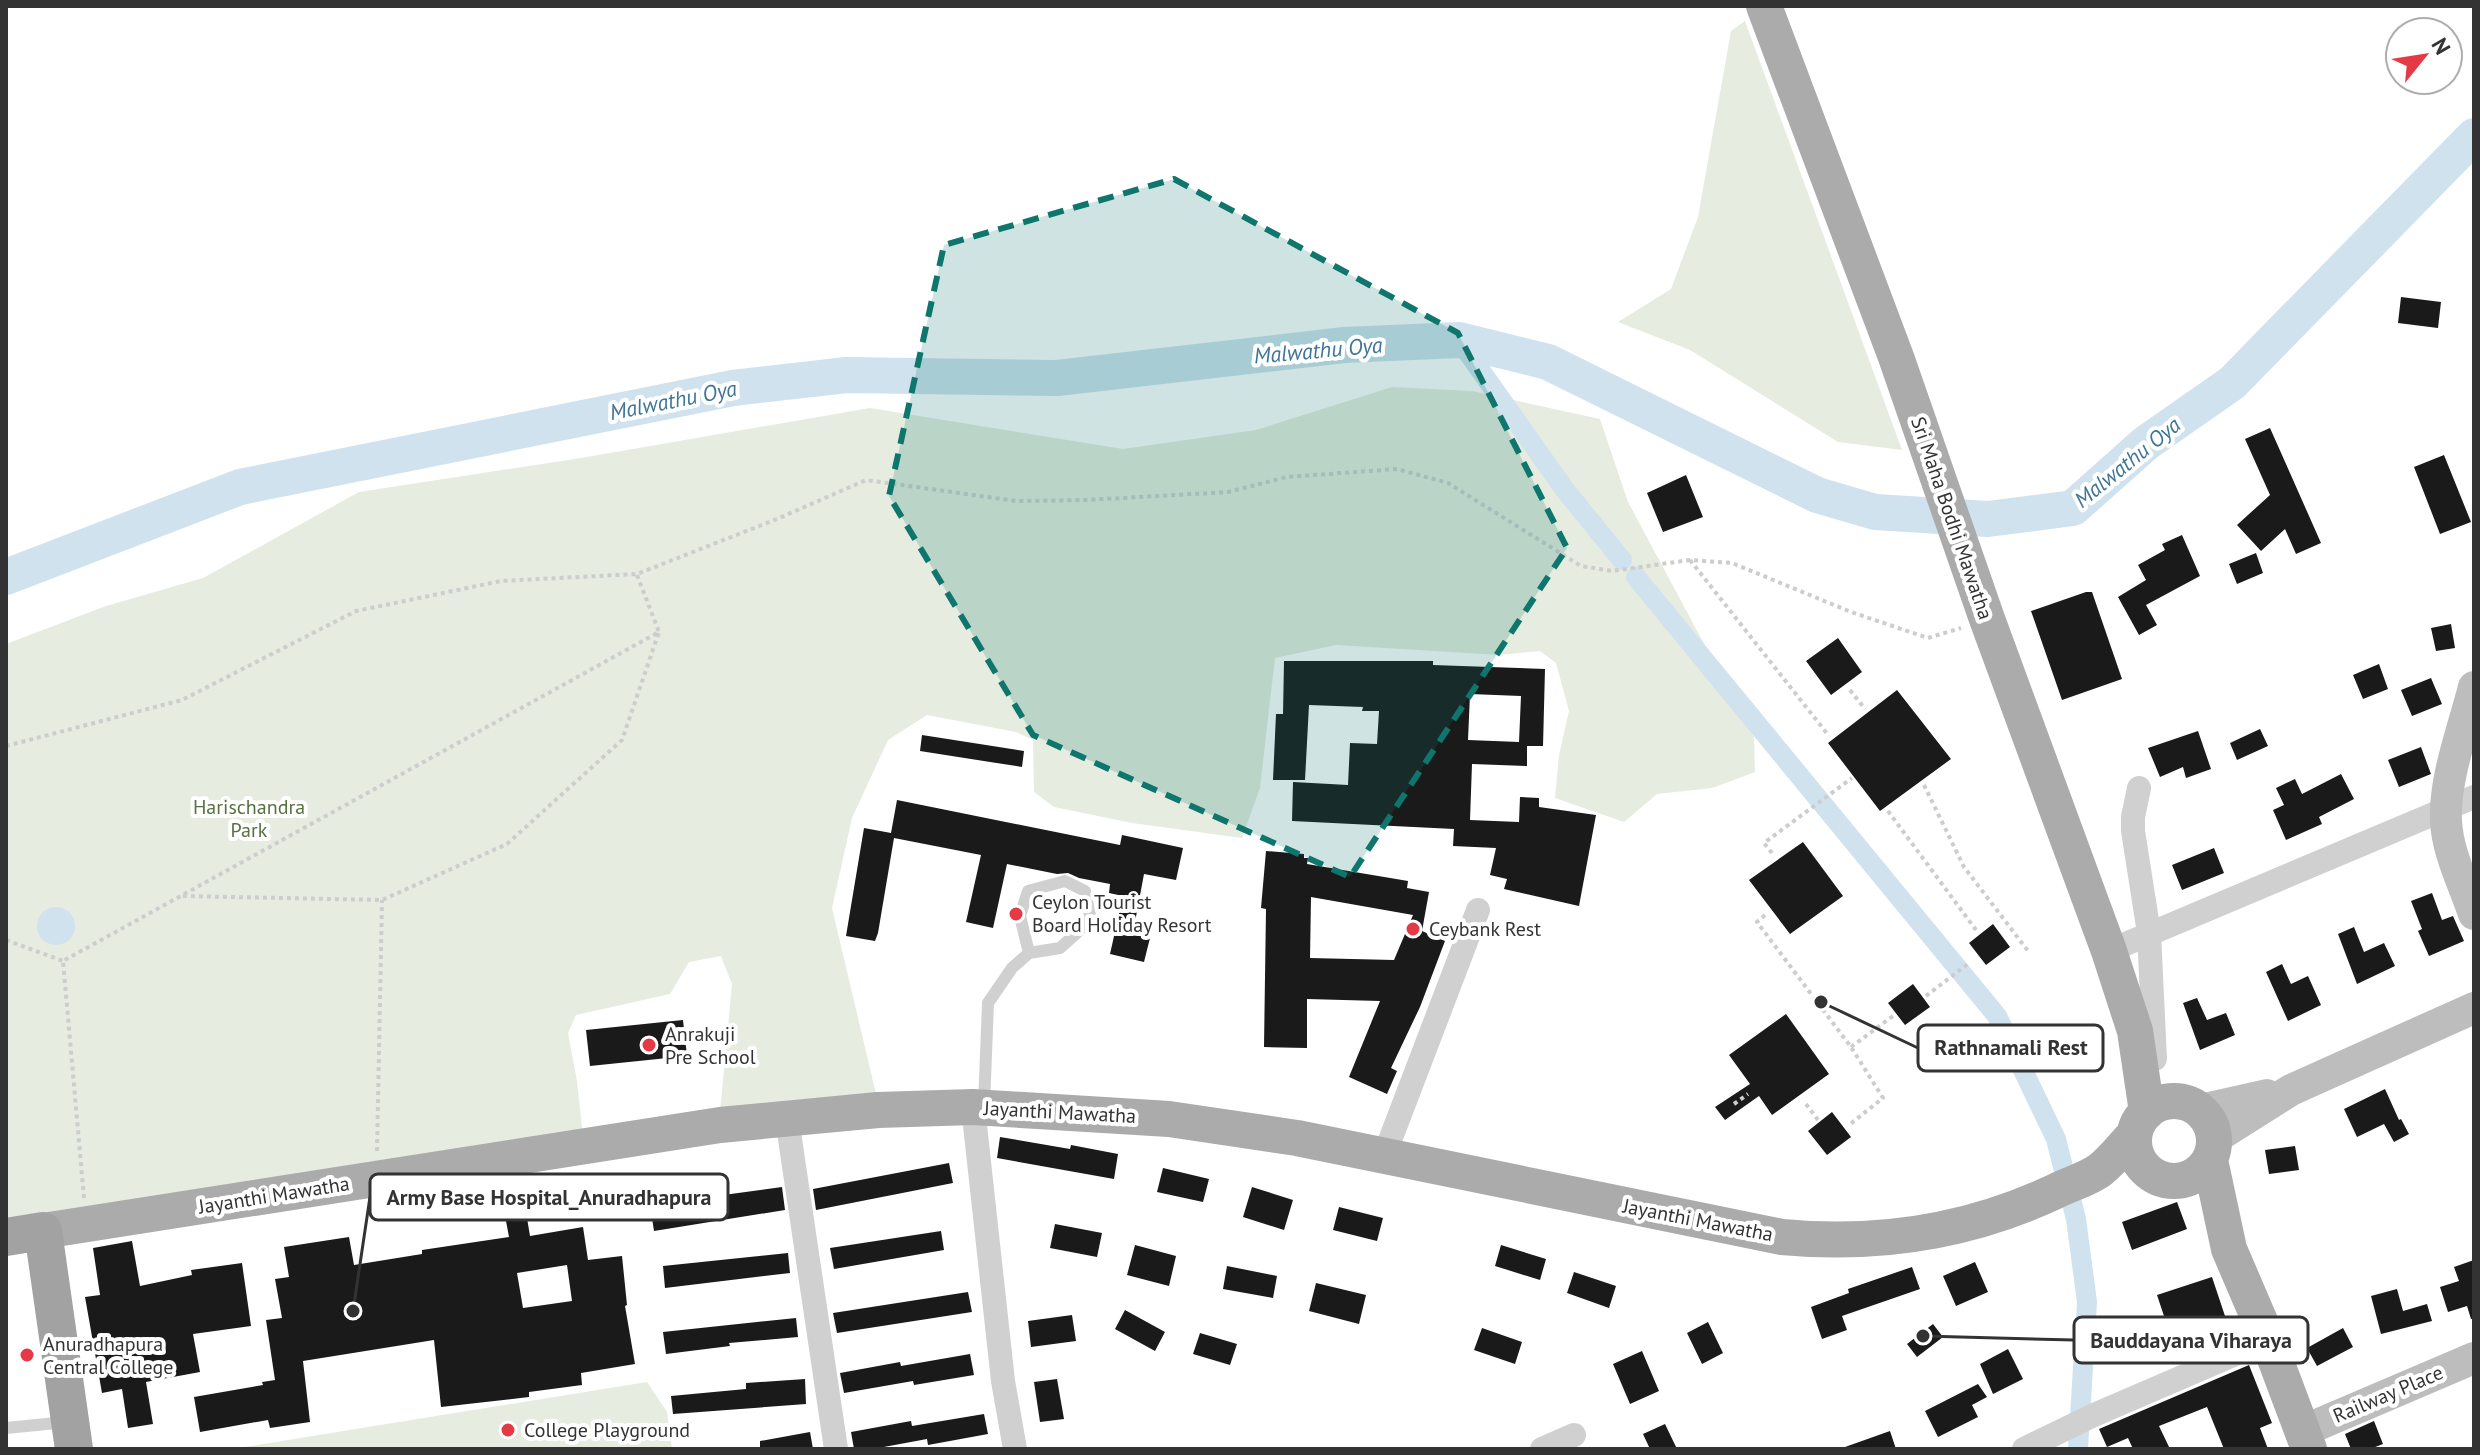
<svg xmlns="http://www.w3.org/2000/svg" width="2480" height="1455" font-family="'PT Sans',sans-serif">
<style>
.green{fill:#e6ecdf}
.water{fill:#cfe2ee}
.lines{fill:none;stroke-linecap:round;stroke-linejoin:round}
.canal{stroke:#cfe2ee;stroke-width:20}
.river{stroke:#cfe2ee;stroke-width:36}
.building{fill:#1a1a1a;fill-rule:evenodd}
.path{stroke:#cdcdcd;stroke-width:4;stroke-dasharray:4 4;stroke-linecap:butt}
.service{stroke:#d0d0d0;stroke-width:12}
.minor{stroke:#d0d0d0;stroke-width:24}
.secondary{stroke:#bdbdbd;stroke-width:32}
.primary{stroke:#ababab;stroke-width:36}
.trunk{stroke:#a2a2a2;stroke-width:38}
.marked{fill:#0f766e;fill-opacity:0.2;stroke:#0f766e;stroke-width:6;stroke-dasharray:16 10;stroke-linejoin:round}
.poi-dot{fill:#e63946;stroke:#fff;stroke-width:3}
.labels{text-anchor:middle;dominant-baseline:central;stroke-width:8;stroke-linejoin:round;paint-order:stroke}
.street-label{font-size:20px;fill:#333;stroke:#fff}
.park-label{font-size:20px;fill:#56703f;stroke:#fff}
.poi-label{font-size:20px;fill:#333;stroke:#fff;text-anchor:start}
.water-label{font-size:22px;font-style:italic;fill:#3f7597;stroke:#fff}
.leader{fill:none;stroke:#333;stroke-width:3}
.callout-dot{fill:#333;stroke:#fff;stroke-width:3}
.callout{fill:#fff;stroke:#333;stroke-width:3}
.callout-label{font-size:22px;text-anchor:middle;font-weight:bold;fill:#333}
</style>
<rect width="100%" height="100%" fill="#fff"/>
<!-- green -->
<path class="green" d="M 1745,21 L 1902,450 L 1838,442 L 1690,350 L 1618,322 L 1671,289 L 1698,217 L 1731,31 Z
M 1392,387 L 1472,391 L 1600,419 L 1628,502 L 1754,737 L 1755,772 L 1712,788 L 1657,794 L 1624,822 L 1555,798 L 1559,755 L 1569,711 L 1556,663 L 1540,651 L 1499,655 L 1336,645 L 1275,658 L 1260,788 L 1242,838 L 1132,823 L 1054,807 L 1034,792 L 1033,740 L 1016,732 L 927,715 L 888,740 L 852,818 L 832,908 L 877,1098 L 720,1112 L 732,984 L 721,956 L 689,962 L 670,994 L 576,1015 L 568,1033 L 577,1081 L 583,1137 L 6,1226 L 6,644 L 106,606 L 203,578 L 359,492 L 581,458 L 870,408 L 1123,449 L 1256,430 Z
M 647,1382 L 667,1412 L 672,1449 L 232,1449 Z"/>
<!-- water -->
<path class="water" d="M37 926a19 19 0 1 1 38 0a19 19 0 1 1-38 0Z"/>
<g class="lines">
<!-- canal -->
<path class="canal" d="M 1459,340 L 1565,490 L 1622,560
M 1636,577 L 1997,1016 L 2056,1139 L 2076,1219 L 2087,1302 L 2078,1449"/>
<!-- river -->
<path class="river" d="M 6,577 L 240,487 L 733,388 L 847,375 L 1057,378 L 1344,345 L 1437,341 L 1459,340 L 1548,362 L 1817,495 L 1875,512 L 1988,519 L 2073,508 L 2146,443 L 2232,383 L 2474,136"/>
</g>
<!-- building -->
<path class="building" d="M 2401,297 L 2441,302 L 2438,328 L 2398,323 Z
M 2270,428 L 2321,543 L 2296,554 L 2285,529 L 2261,551 L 2237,525 L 2270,495 L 2245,439 Z
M 2444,455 L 2471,522 L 2440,534 L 2414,467 Z
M 1686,475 L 1703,517 L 1663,532 L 1647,493 Z
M 2182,535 L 2200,576 L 2146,605 L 2157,625 L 2139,635 L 2118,597 L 2146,580 L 2138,565 L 2165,550 L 2162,544 Z
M 2256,553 L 2263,573 L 2237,584 L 2229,564 Z
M 2086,592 L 2092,592 L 2122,679 L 2062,700 L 2031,611 Z
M 2451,624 L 2455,648 L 2436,651 L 2431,628 Z
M 1838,638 L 1862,672 L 1831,695 L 1806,661 Z
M 1284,661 L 1433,661 L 1433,665 L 1545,669 L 1543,746 L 1527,746 L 1527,766 L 1472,764 L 1470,820 L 1519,822 L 1520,797 L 1539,798 L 1539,807 L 1596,815 L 1579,906 L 1504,889 L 1507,879 L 1490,875 L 1496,848 L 1453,846 L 1454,829 L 1292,821 L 1293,782 L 1348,785 L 1350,743 L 1377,744 L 1379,711 L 1362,711 L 1363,707 L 1309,705 L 1305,780 L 1273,780 L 1276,714 L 1283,714 ZM 1470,694 L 1521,696 L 1519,742 L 1468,740 Z
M 2379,664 L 2388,689 L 2363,699 L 2353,675 Z
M 2431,678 L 2442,704 L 2412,716 L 2401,690 Z
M 1897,690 L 1951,759 L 1880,811 L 1828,743 Z
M 2260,729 L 2268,746 L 2237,760 L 2230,743 Z
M 2198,731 L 2211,769 L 2186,778 L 2183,767 L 2160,777 L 2148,748 Z
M 922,735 L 1024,751 L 1022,767 L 920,751 Z
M 2421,747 L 2431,774 L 2399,787 L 2388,760 Z
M 2341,774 L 2354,799 L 2319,817 L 2322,824 L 2286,840 L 2273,810 L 2284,805 L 2276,788 L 2295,779 L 2302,794 Z
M 897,800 L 1120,845 L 1122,835 L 1183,848 L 1176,880 L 1144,874 L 1135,922 L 1153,926 L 1144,962 L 1110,954 L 1123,896 L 1109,893 L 1110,884 L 1079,878 L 1068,873 L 1057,874 L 1007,864 L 993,928 L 966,922 L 981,855 L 894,838 L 878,933 L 875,941 L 846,936 L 864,828 L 891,833 Z
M 1803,842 L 1843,896 L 1790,934 L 1749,880 Z
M 2214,848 L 2224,873 L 2182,890 L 2172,865 Z
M 1266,851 L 1304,854 L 1304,858 L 1308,858 L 1307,864 L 1408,881 L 1407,888 L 1429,892 L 1422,931 L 1445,941 L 1420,1007 L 1391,1068 L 1397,1071 L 1387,1094 L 1349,1077 L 1380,1001 L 1307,999 L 1307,1048 L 1264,1047 L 1266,909 L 1261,908 ZM 1311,897 L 1413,915 L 1394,960 L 1310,958 Z
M 2432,893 L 2442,920 L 2453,916 L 2464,941 L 2429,956 L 2418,931 L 2422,929 L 2411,901 Z
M 1993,924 L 2010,947 L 1986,965 L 1969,943 Z
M 2354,927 L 2364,952 L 2384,943 L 2395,966 L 2357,984 L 2338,934 Z
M 2282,964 L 2291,984 L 2308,976 L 2321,1005 L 2288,1021 L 2266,972 Z
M 1913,984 L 1930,1007 L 1905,1025 L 1888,1003 Z
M 2197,998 L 2207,1020 L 2226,1013 L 2235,1035 L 2200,1050 L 2183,1003 Z
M 1786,1014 L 1829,1074 L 1772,1115 L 1759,1096 L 1725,1120 L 1715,1107 L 1750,1084 L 1729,1055 Z
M 683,1020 L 687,1056 L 590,1066 L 586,1030 Z
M 2385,1089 L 2399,1120 L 2401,1119 L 2409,1134 L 2394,1142 L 2384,1124 L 2357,1137 L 2344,1109 Z
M 1832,1112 L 1851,1137 L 1827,1155 L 1808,1131 Z
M 1000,1137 L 1070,1149 L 1071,1145 L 1118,1154 L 1114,1179 L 997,1158 Z
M 2295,1146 L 2299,1170 L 2269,1174 L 2265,1150 Z
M 949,1163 L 953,1183 L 816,1210 L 813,1189 Z
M 1163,1168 L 1209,1179 L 1203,1202 L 1157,1192 Z
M 782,1187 L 785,1210 L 654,1231 L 650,1205 Z
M 1252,1187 L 1293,1200 L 1284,1230 L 1243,1217 Z
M 2177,1202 L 2187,1229 L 2132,1250 L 2122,1222 Z
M 1339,1207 L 1383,1218 L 1377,1241 L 1333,1230 Z
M 527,1218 L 530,1236 L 583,1227 L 588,1260 L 622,1256 L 627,1305 L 625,1306 L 635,1364 L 581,1373 L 582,1385 L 529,1392 L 529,1397 L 441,1407 L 434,1340 L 303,1361 L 310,1422 L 270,1428 L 268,1420 L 200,1432 L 194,1397 L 263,1385 L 262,1382 L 275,1380 L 266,1320 L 282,1318 L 275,1279 L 289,1277 L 284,1247 L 349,1237 L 354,1265 L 422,1254 L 422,1250 L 509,1237 L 506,1221 ZM 567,1265 L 572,1301 L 523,1308 L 517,1273 Z
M 1055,1224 L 1102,1233 L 1097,1257 L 1050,1248 Z
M 941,1231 L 944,1250 L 834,1269 L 830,1248 Z
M 132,1241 L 140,1286 L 192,1275 L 191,1270 L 242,1263 L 251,1326 L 193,1334 L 200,1372 L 146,1382 L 153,1424 L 128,1428 L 122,1389 L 102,1393 L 85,1297 L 100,1295 L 93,1248 Z
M 1135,1245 L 1176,1256 L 1169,1286 L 1127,1275 Z
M 1501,1245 L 1546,1259 L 1540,1280 L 1495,1266 Z
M 788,1253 L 790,1273 L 665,1288 L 663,1266 Z
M 2474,1260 L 2474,1319 L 2471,1319 L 2467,1306 L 2448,1312 L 2440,1287 L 2459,1281 L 2454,1267 Z
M 1975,1262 L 1988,1292 L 1956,1306 L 1943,1276 Z
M 1227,1266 L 1277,1276 L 1273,1298 L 1223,1289 Z
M 1912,1267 L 1920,1289 L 1842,1316 L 1847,1330 L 1822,1339 L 1811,1307 L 1849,1293 L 1848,1289 Z
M 1574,1272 L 1616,1286 L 1609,1308 L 1567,1293 Z
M 2212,1277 L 2231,1334 L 2176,1352 L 2157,1295 Z
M 1316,1283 L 1366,1295 L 1359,1324 L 1309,1311 Z
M 2397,1289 L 2403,1311 L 2427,1304 L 2432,1321 L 2381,1334 L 2371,1296 Z
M 968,1292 L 972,1312 L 837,1333 L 833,1313 Z
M 1125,1310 L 1165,1332 L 1155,1351 L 1115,1329 Z
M 1072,1315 L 1076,1341 L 1031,1347 L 1028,1321 Z
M 796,1318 L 798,1337 L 729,1343 L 730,1346 L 666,1354 L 663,1332 Z
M 1708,1322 L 1723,1353 L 1702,1364 L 1687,1333 Z
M 1933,1324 L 1943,1337 L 1917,1357 L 1907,1344 Z
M 1482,1328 L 1522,1342 L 1515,1364 L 1474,1350 Z
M 2343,1328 L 2353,1347 L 2317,1366 L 2307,1348 Z
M 1200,1333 L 1237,1344 L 1230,1365 L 1193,1354 Z
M 2008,1349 L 2023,1379 L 1993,1394 L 1980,1364 Z
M 1642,1351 L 1659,1391 L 1630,1404 L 1613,1364 Z
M 970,1354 L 974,1375 L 914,1385 L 913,1381 L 844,1393 L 840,1373 L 900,1362 L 901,1366 Z
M 2249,1365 L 2272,1423 L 2260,1428 L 2268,1449 L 2224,1449 L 2207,1407 L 2159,1426 L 2170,1449 L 2133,1449 L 2128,1438 L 2107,1447 L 2099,1429 Z
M 805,1379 L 806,1404 L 673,1414 L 671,1396 L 746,1389 L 746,1383 Z
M 1057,1379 L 1064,1419 L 1040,1422 L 1034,1382 Z
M 1978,1384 L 1987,1397 L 1972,1405 L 1978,1417 L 1938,1437 L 1925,1411 Z
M 984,1414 L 988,1434 L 928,1445 L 927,1439 L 873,1449 L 854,1449 L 851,1432 L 911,1421 L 912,1426 Z
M 2374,1421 L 2383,1444 L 2370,1449 L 2351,1449 L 2345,1434 Z
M 1665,1424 L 1677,1449 L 1650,1449 L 1643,1434 Z
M 1890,1431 L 1896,1449 L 1846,1449 L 1845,1447 Z
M 810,1432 L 813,1449 L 760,1449 L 760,1441 Z"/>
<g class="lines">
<!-- path -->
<path class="path" d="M 1690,560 L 1829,736
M 637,575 L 659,632
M 1850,690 L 1865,709
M 6,746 L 182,700 L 356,611 L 501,581 L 637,574 L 777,519 L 866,480 L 1016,501 L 1087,500 L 1228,492 L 1287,477 L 1397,469 L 1448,483 L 1581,566 L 1612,571 L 1690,560 L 1732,563 L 1851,612 L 1928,638 L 1961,628
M 1924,785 L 1964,867 L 2028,951
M 1888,811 L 1976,930
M 1772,853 L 1764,843 L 1852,778
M 1765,915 L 1757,922 L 1851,1047 L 1883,1098 L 1849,1125
M 6,940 L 63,961
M 1926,996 L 1969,963
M 1851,1047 L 1893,1016
M 1734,1104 L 1748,1094
M 1806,1104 L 1818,1120
M 377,1151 L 382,900
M 84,1198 L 63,961 L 659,632 L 622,740 L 507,844 L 382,900 L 181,896"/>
<!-- service -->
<path class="service" d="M 984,1105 L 988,1003 L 1012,968 L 1029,953 L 1060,948 L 1091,920 L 1085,891 L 1065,881 L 1028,891 L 1020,916 L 1029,953
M 6,1428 L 67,1422"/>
<!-- minor -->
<path class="minor" d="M 2139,788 L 2133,817 L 2133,831 L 2149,933 L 2155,1059
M 2109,951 L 2474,797
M 973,1107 L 1003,1381 L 1015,1449
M 787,1119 L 836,1449
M 1384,1156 L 1478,910
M 1542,1449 L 1574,1435
M 2024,1449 L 2094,1415 L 2268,1340"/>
<!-- secondary -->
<path class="secondary" d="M 2474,687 C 2464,727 2444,779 2446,820 C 2447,852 2464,884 2474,914
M 2200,1110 L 2267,1095
M 2215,1138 L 2291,1090 L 2474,1008
M 2303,1431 L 2474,1358"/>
<!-- primary -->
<path class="primary" d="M 1764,6 L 1896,357 L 1987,619 L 2109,951 L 2135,1031 L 2147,1112
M2134 1141a40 40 0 1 1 80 0a40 40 0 1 1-80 0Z
M 2210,1160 L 2229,1249 L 2268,1340 L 2309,1449
M 43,1231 L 720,1125 L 878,1110 L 973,1107 L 1169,1119 L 1297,1138 L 1782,1237 C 1878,1246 1969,1232 2056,1191 C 2070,1184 2088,1179 2100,1170 C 2112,1161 2123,1146 2134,1135"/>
<!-- trunk -->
<path class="trunk" d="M 6,1237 L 43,1231 L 74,1449"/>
</g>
<!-- marked area -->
<path class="marked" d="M 1174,179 L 1458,333 L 1567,548 L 1350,877 L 1033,735 L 889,496 L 944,245 Z"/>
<!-- markers -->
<g class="poi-dot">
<circle cx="1016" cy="914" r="8"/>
<circle cx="1413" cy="929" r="8"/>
<circle cx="649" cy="1045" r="8"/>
<circle cx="27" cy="1355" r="8"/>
<circle cx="508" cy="1430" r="8"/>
</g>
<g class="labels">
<!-- street labels -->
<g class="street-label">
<text transform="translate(1952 518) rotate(71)">Sri Maha Bodhi Mawatha</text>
<text transform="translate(1060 1112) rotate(3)">Jayanthi Mawatha</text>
<text transform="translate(274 1195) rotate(-9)">Jayanthi Mawatha</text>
<text transform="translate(1698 1220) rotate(11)">Jayanthi Mawatha</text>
<text transform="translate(2388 1394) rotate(-23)">Railway Place</text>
</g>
<!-- park labels -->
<g class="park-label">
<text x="249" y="807">Harischandra<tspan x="249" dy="23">Park</tspan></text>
</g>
<!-- poi labels -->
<g class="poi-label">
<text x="1032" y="902">Ceylon Tourist<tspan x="1032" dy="23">Board Holiday Resort</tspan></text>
<text x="1429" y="929">Ceybank Rest</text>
<text x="665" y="1034">Anrakuji<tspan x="665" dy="23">Pre School</tspan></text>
<text x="43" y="1344">Anuradhapura<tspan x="43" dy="23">Central College</tspan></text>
<text x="524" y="1430">College Playground</text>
</g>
<!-- water labels -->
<g class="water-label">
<text transform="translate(1318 350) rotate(-5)">Malwathu Oya</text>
<text transform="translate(673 400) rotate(-11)">Malwathu Oya</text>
<text transform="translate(2127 462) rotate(-39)">Malwathu Oya</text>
</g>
</g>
<!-- callouts -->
<path class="leader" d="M1821 1002L1918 1048M353 1311L370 1197M1923 1336L2074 1340"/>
<g class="callout-dot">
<circle cx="1821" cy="1002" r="8"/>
<circle cx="353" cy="1311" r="8"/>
<circle cx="1923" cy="1336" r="8"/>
</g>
<g class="callout">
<rect x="1918" y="1025" width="185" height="46" rx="8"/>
<rect x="370" y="1174" width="358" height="46" rx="8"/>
<rect x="2074" y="1317" width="234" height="46" rx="8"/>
</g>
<g class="callout-label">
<text x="2011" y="1055">Rathnamali Rest</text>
<text x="549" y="1205">Army Base Hospital_Anuradhapura</text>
<text x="2191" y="1348">Bauddayana Viharaya</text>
</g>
<!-- border -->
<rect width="2480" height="1455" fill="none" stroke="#333333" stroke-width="16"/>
<!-- north arrow -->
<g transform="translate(2424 56) rotate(60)"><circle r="38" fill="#ffffff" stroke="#adadad" stroke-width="2"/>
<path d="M0-6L14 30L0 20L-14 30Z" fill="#e63946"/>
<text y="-12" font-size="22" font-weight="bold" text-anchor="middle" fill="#333333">N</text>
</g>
</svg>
